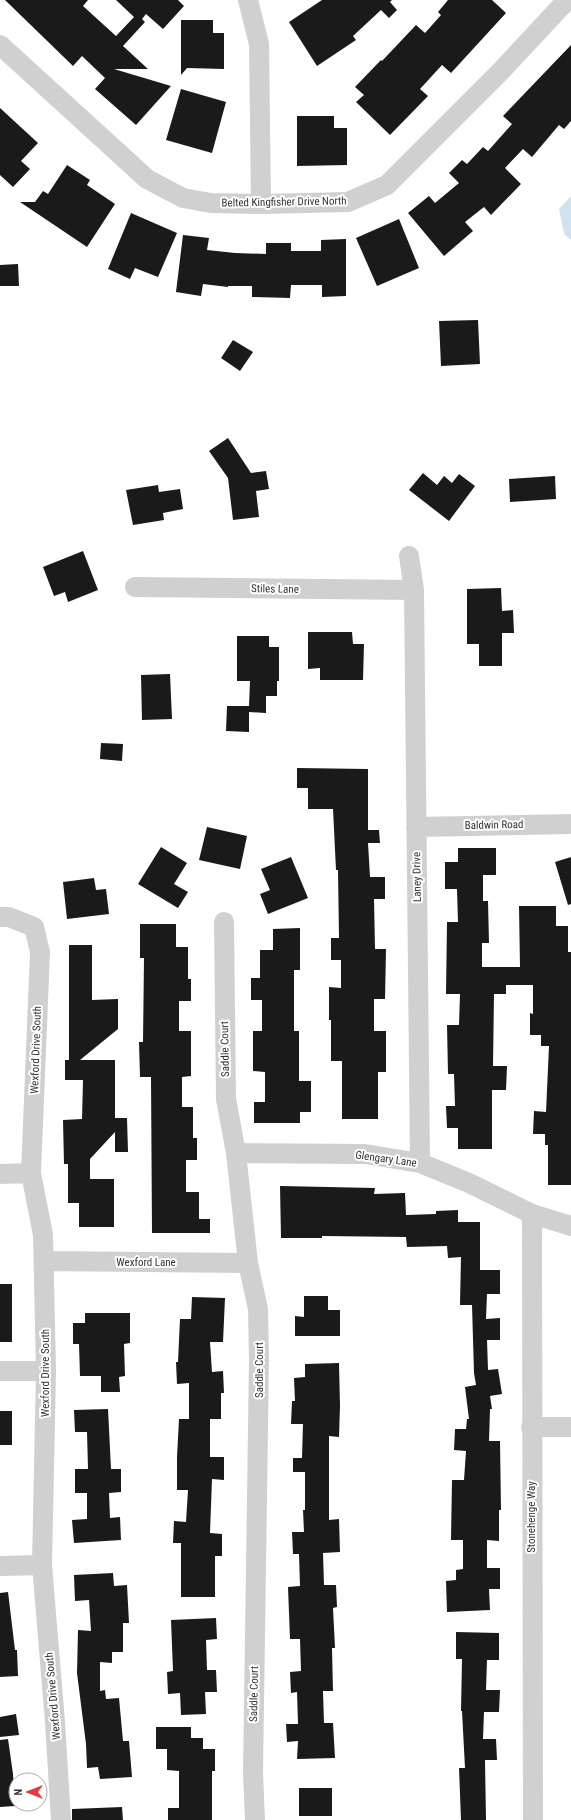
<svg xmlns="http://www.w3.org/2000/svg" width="571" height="1820" font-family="'Roboto Condensed',sans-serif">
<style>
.water{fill:#cfe2ee}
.building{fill:#1a1a1a}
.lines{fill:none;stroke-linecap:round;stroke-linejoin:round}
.minor{stroke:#d0d0d0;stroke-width:20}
.labels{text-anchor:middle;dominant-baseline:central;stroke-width:4;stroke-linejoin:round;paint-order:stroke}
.street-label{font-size:11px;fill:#333;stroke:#fff}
</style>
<rect width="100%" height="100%" fill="#fff"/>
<!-- water -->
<path class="water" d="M 571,196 L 571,240 L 564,234 L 559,209 Z"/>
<!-- building -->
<path class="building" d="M 5,0 L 88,0 L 83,6 L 116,36 L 134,17 L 116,0 L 178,0 L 184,6 L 163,29 L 146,14 L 142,19 L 145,22 L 123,46 L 148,69 L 114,69 L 171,86 L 136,125 L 95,89 L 105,78 L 82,56 L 73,66 Z
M 322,0 L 392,0 L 390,2 L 397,10 L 389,18 L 381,10 L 353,36 L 356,40 L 317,66 L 289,22 Z
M 448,0 L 492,0 L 506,13 L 451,73 L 442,65 L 420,89 L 428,96 L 390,135 L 356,102 L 364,95 L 355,87 L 381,60 L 382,61 L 416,25 L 425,33 L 441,15 L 438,12 Z
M 181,20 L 213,20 L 213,33 L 224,33 L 224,69 L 187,68 L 181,75 Z
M 571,45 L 571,121 L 564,129 L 559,125 L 532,157 L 523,149 L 505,168 L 521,184 L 491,215 L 484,207 L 465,222 L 473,231 L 444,256 L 408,213 L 429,196 L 435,203 L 459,183 L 449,173 L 462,160 L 467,164 L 483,147 L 488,151 L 512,124 L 503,116 Z
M 181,89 L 226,102 L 212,153 L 166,140 Z
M 0,108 L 38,143 L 21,161 L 30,169 L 13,187 L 0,175 Z
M 297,116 L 334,116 L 334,128 L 347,128 L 347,165 L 297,166 Z
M 67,165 L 90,180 L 87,185 L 115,204 L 87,247 L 20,202 L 35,202 L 43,191 L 48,194 Z
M 131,213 L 177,233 L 158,277 L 135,268 L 130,279 L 108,269 Z
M 399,219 L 419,268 L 377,286 L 356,238 Z
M 183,235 L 209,238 L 207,250 L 235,253 L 266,254 L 266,243 L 291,243 L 291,251 L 321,251 L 321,240 L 346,239 L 346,296 L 322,297 L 322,285 L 291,285 L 290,298 L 252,297 L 252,286 L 228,286 L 228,287 L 203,284 L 201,296 L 176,292 Z
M 18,264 L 19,286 L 0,286 L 0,265 Z
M 478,320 L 480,364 L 441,366 L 439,321 Z
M 233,340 L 253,352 L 240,371 L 221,358 Z
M 228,438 L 251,473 L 266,471 L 269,489 L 256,491 L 259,517 L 233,520 L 228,478 L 209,451 Z
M 423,473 L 437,485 L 444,476 L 452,483 L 459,474 L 475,486 L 449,521 L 409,490 Z
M 555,476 L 556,499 L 510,502 L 509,479 Z
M 158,485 L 159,492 L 180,489 L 183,509 L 163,513 L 164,520 L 133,525 L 126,490 Z
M 83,551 L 98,590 L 68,602 L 65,592 L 54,596 L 43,567 Z
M 501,588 L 502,611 L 513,610 L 514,633 L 502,633 L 502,666 L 479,666 L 479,644 L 467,644 L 467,589 Z
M 308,632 L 352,632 L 353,644 L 364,644 L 363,680 L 320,680 L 320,668 L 308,669 Z
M 237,636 L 269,636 L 269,647 L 279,647 L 279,681 L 277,681 L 277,696 L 266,696 L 266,713 L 249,712 L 249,732 L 226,731 L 227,706 L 249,706 L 250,681 L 237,681 Z
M 170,674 L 172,719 L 142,720 L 141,675 Z
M 101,743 L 123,744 L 122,761 L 100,759 Z
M 297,768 L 368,769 L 368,830 L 379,830 L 380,843 L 368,843 L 370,877 L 385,877 L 385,899 L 374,899 L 375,949 L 386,949 L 385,999 L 374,999 L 374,1031 L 386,1031 L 386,1072 L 378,1072 L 378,1119 L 342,1119 L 342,1061 L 331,1061 L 331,1020 L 329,1020 L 329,987 L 341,988 L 341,960 L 331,960 L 331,938 L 339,938 L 338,870 L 336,870 L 333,809 L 308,809 L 308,788 L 297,788 Z
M 207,827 L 247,836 L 240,869 L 199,860 Z
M 161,847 L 187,863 L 174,884 L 188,892 L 178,908 L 138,884 Z
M 458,848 L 496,848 L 496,875 L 483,875 L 483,901 L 488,901 L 489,943 L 482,943 L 482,967 L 520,967 L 519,906 L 556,906 L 556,926 L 568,926 L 568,952 L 571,952 L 571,1185 L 548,1185 L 548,1145 L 545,1145 L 545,1134 L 533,1134 L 534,1111 L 546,1112 L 549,1046 L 541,1046 L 541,1035 L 530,1035 L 530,1013 L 533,1014 L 533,985 L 506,985 L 506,994 L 494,994 L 493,1066 L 507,1066 L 506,1090 L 492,1090 L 492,1149 L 458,1149 L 458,1128 L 447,1128 L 446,1106 L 455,1106 L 454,1074 L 448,1074 L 447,1025 L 459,1025 L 460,994 L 446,994 L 447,922 L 458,922 L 457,889 L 445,889 L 445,862 L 458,862 Z
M 291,857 L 308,898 L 268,914 L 260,894 L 270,890 L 261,869 Z
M 571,857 L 571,904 L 568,905 L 555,862 Z
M 94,878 L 96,890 L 106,889 L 109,914 L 67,919 L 63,882 Z
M 140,924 L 176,924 L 176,947 L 188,947 L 188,979 L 191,979 L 191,1001 L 179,1001 L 179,1031 L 191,1031 L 191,1076 L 182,1077 L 182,1107 L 193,1107 L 193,1138 L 197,1138 L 197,1160 L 186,1160 L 186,1192 L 199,1192 L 199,1219 L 210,1219 L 210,1233 L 152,1233 L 151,1077 L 140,1077 L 139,1042 L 143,1042 L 144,958 L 140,958 Z
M 300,928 L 300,970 L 294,970 L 294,1031 L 299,1031 L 299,1081 L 311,1081 L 311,1112 L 300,1112 L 300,1123 L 254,1123 L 254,1102 L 265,1102 L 265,1072 L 253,1071 L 253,1031 L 262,1031 L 262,1000 L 251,1000 L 251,978 L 260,978 L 260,950 L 273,950 L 273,929 Z
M 69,945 L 92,945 L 92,1000 L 118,999 L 118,1029 L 80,1060 L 115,1060 L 115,1118 L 127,1118 L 128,1152 L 115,1152 L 115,1132 L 90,1159 L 90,1179 L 114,1179 L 114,1227 L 79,1227 L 79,1203 L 68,1203 L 68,1164 L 64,1164 L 63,1120 L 82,1119 L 83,1080 L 65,1080 L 65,1060 L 69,1060 Z
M 280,1186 L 375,1188 L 374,1194 L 405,1193 L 406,1215 L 436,1214 L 436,1211 L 458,1210 L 458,1222 L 480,1222 L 480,1270 L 500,1270 L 500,1294 L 487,1294 L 486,1319 L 500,1318 L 500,1340 L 487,1340 L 488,1370 L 498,1369 L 502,1394 L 490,1396 L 492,1409 L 490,1409 L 489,1441 L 500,1441 L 501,1510 L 499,1510 L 499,1541 L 487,1540 L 487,1568 L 500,1568 L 500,1589 L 489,1589 L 490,1610 L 447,1612 L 446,1581 L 456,1580 L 456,1570 L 463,1569 L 463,1540 L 451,1540 L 452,1480 L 464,1480 L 466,1451 L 454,1450 L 455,1429 L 466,1429 L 467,1419 L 469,1419 L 465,1387 L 476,1385 L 474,1373 L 472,1305 L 460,1305 L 461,1257 L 448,1258 L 447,1246 L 407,1247 L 406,1237 L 322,1236 L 322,1238 L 281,1238 Z
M 0,1284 L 12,1284 L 12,1342 L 0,1342 Z
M 304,1296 L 328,1296 L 328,1310 L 340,1310 L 340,1336 L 295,1336 L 295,1316 L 304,1317 Z
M 192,1297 L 225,1298 L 223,1342 L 210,1342 L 212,1372 L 223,1371 L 224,1393 L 221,1393 L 221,1419 L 210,1419 L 210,1457 L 224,1457 L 224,1480 L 212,1479 L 210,1533 L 222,1534 L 222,1556 L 215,1556 L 215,1597 L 181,1597 L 181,1543 L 173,1543 L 174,1521 L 186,1522 L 188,1490 L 177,1490 L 177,1457 L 179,1419 L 189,1419 L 189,1383 L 177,1384 L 176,1362 L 178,1362 L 180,1319 L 191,1319 Z
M 85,1313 L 130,1313 L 130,1343 L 124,1344 L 125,1376 L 119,1377 L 120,1392 L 101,1392 L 101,1376 L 80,1376 L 79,1344 L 73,1344 L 73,1323 L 85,1323 Z
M 339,1363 L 340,1406 L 339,1437 L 329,1436 L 329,1520 L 339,1519 L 340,1552 L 323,1553 L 324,1585 L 336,1585 L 337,1607 L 333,1608 L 335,1648 L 332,1648 L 333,1691 L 323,1691 L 324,1723 L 333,1723 L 335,1758 L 297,1759 L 298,1741 L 287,1742 L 286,1724 L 298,1724 L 297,1692 L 291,1693 L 290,1672 L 301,1671 L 300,1639 L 290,1639 L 288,1587 L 300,1586 L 299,1554 L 293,1554 L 292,1532 L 304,1532 L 303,1510 L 305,1510 L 305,1472 L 293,1472 L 293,1458 L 302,1458 L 303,1424 L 291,1424 L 292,1401 L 295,1401 L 294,1378 L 305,1377 L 305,1364 Z
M 108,1409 L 111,1469 L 121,1469 L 121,1492 L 109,1493 L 110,1518 L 120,1517 L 121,1540 L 74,1543 L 72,1520 L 87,1519 L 87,1493 L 75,1493 L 75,1469 L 88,1469 L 87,1432 L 75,1432 L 74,1410 Z
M 0,1411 L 12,1411 L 12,1445 L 0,1445 Z
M 113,1573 L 114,1586 L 127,1585 L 129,1623 L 123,1623 L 123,1652 L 112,1652 L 112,1663 L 100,1662 L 100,1691 L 105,1690 L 106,1699 L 119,1698 L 123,1741 L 129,1741 L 132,1777 L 100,1779 L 98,1767 L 87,1768 L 86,1744 L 77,1673 L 78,1630 L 91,1631 L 89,1600 L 75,1601 L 74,1575 Z
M 8,1592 L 15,1650 L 17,1650 L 18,1676 L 0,1677 L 0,1593 Z
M 216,1618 L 217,1639 L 206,1640 L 207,1670 L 216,1670 L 217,1692 L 205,1692 L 206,1714 L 181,1715 L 180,1693 L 168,1694 L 167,1672 L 173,1671 L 171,1620 Z
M 456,1632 L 499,1633 L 499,1660 L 487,1660 L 486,1690 L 500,1690 L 499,1712 L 484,1712 L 483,1739 L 496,1739 L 497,1760 L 485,1760 L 486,1820 L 461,1820 L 459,1768 L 465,1768 L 462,1711 L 461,1711 L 462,1659 L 456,1659 Z
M 16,1714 L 19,1735 L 0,1737 L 0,1717 Z
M 156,1727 L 191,1727 L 191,1738 L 203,1738 L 203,1749 L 215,1749 L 215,1771 L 212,1771 L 212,1820 L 168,1820 L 168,1808 L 179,1808 L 179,1771 L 167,1770 L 167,1749 L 156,1749 Z
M 8,1739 L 13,1774 L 15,1806 L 0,1807 L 0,1740 Z
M 299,1788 L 332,1788 L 332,1816 L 299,1816 Z
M 122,1807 L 123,1820 L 72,1820 L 72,1809 Z"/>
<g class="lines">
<!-- minor -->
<path class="minor" d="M 248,0 L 259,44 L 261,204
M 0,45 L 147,179 L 183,198 L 211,203 L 261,204 L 348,202 L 387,185 L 501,71 L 567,0
M 409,556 L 414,590 L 420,1163
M 135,587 L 414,590
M 416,827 L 571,824
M 0,917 L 9,917 L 34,927 L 40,952 L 31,1173 L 43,1235 L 46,1371 L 42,1565 L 55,1722 L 61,1820
M 224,922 L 226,1099 L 236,1153 L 248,1263 L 258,1309 L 259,1359 L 253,1773 L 255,1820
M 236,1153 L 365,1154 L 420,1163 L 469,1183 L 532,1214 L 571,1226
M 0,1174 L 31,1173
M 532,1214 L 533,1820
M 44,1261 L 248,1263
M 0,1371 L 46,1371
M 531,1427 L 571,1427
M 0,1566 L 42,1565"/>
</g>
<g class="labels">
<!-- street labels -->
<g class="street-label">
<text transform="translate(284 202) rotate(-1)">Belted Kingfisher Drive North</text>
<text transform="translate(275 589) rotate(1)">Stiles Lane</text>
<text transform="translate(494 825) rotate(-1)">Baldwin Road</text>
<text transform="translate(417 877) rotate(-91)">Laney Drive</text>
<text transform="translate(225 1049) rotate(-91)">Saddle Court</text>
<text transform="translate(36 1050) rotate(-88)">Wexford Drive South</text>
<text transform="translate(386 1159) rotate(8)">Glengary Lane</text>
<text x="146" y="1262">Wexford Lane</text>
<text transform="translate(259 1370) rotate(-90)">Saddle Court</text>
<text transform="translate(45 1373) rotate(-90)">Wexford Drive South</text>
<text transform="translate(531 1517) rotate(-90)">Stonehenge Way</text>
<text transform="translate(254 1694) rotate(-89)">Saddle Court</text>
<text transform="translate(53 1696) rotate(-95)">Wexford Drive South</text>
</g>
</g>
<!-- north arrow -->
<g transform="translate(28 1792) rotate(270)"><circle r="19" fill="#ffffff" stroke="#adadad"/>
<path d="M0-3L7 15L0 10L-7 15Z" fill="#e63946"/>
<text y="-6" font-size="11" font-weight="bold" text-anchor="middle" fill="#333333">N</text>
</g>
</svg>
